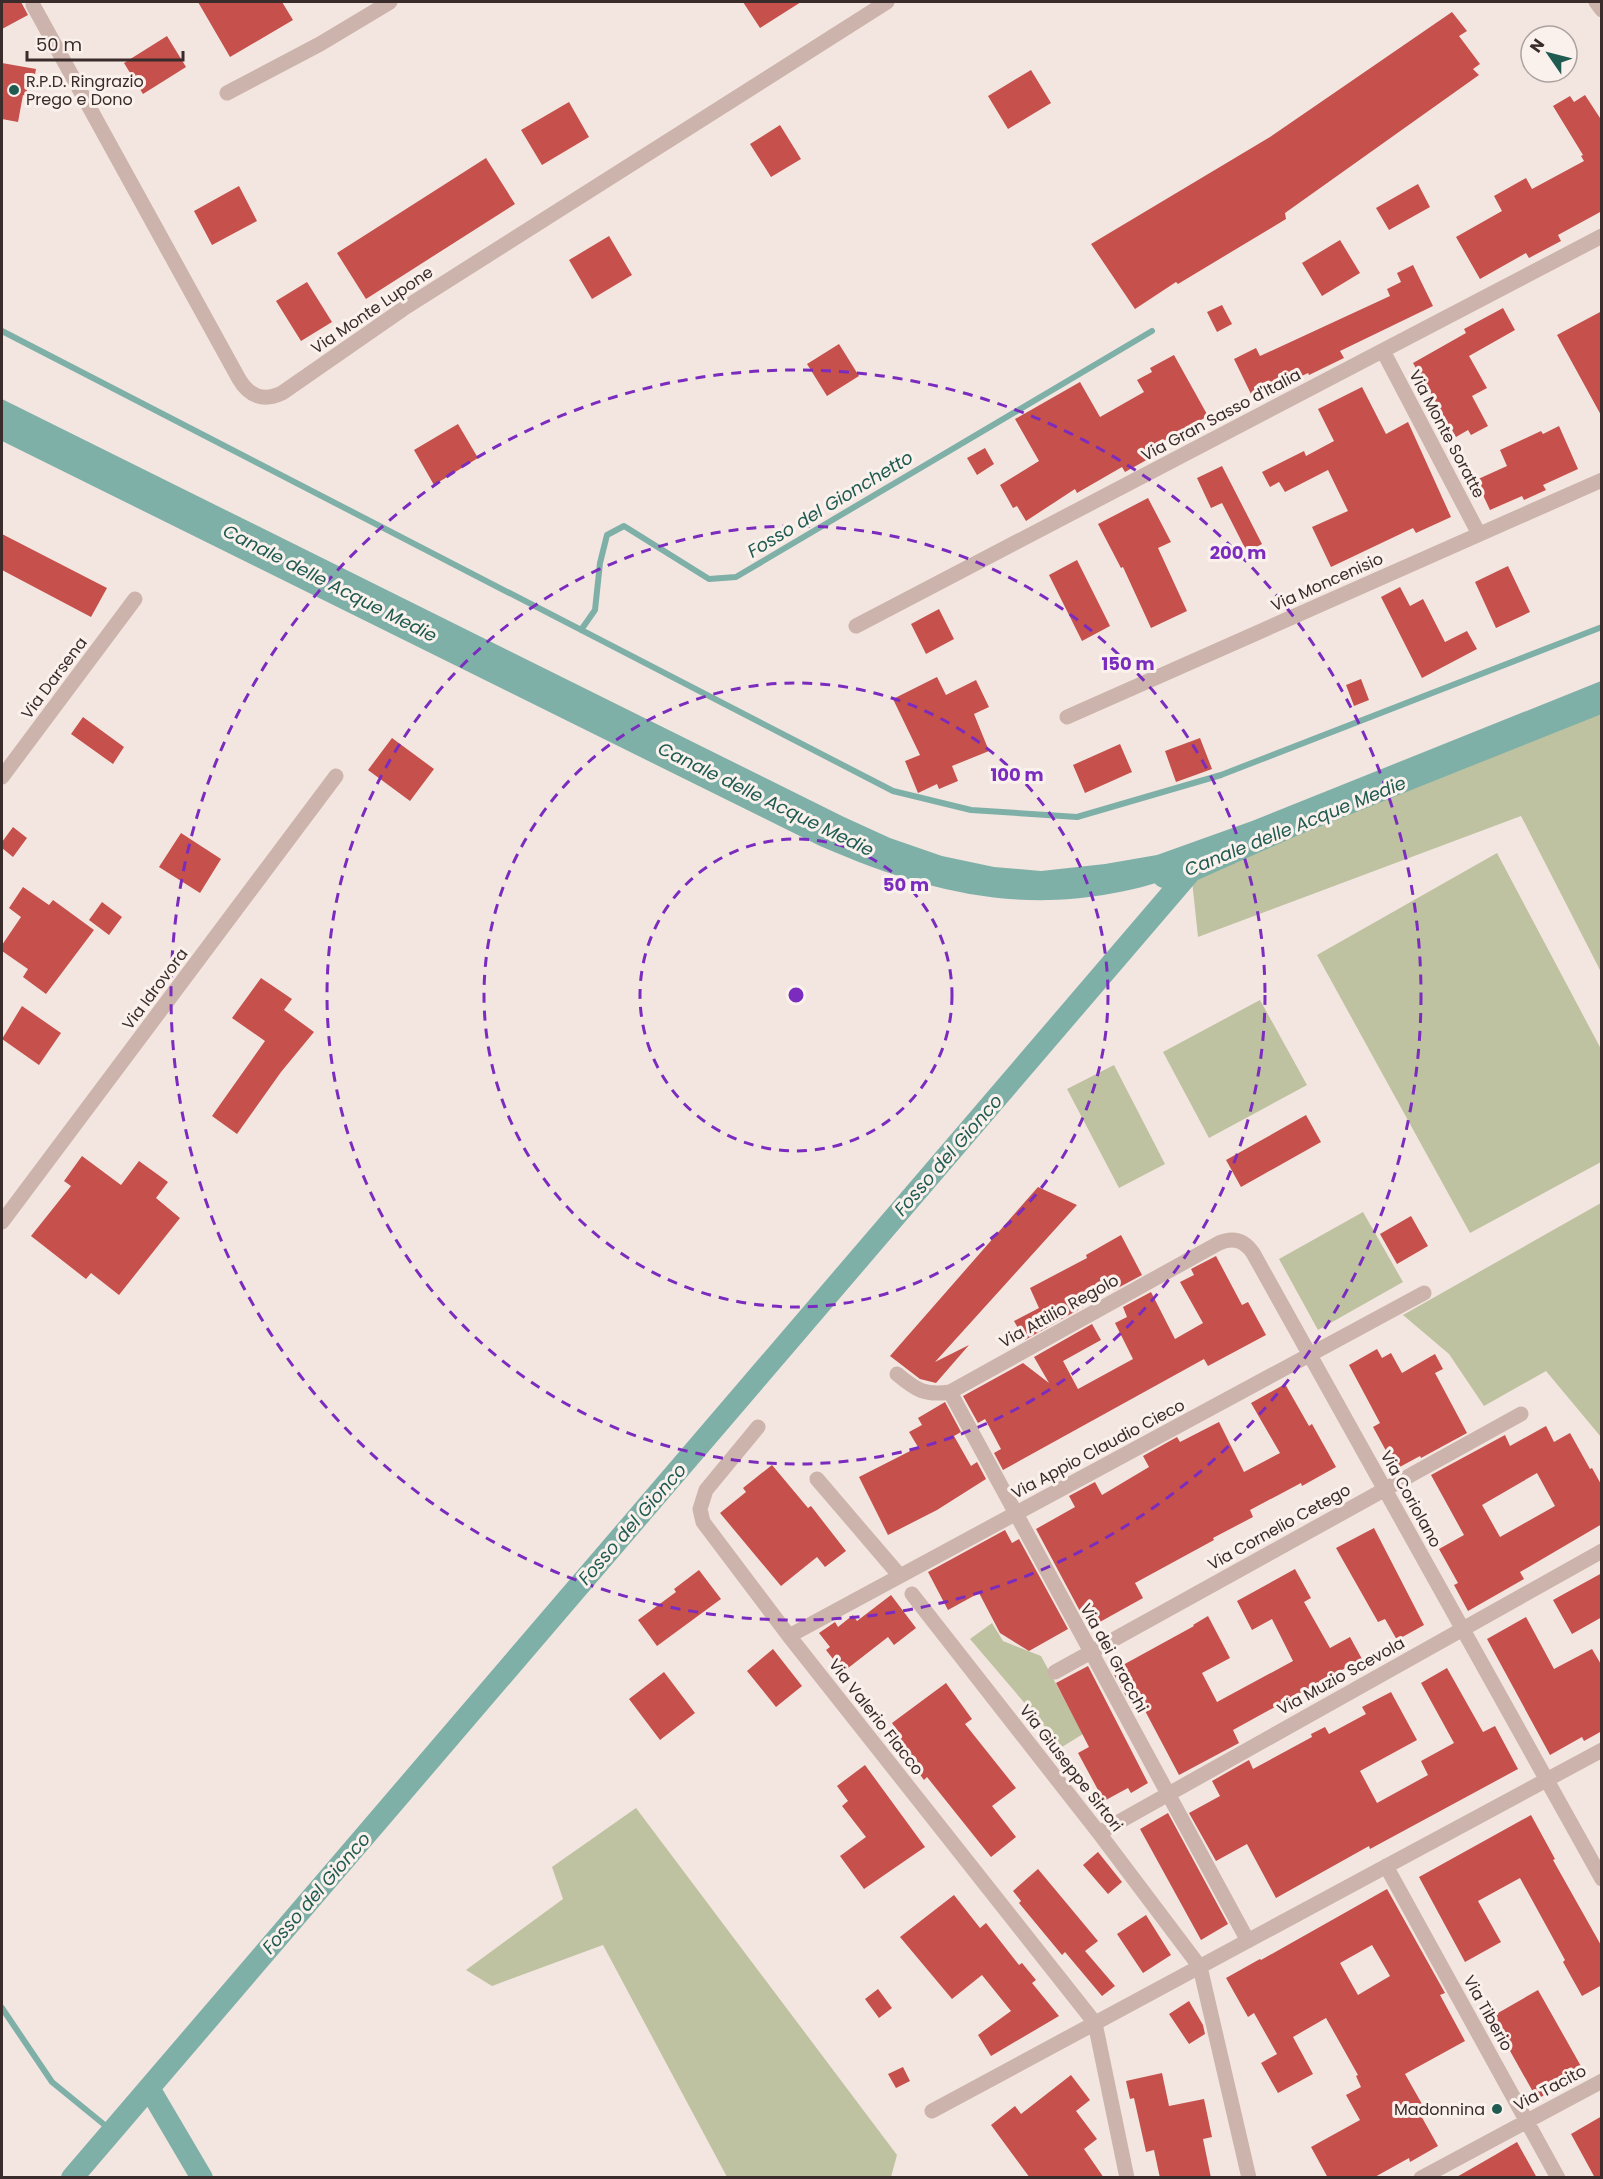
<svg xmlns="http://www.w3.org/2000/svg" width="1603" height="2179" font-family="Poppins,sans-serif">
<style>
.green{fill:#bec2a0}
.water{fill:#7fb0a8}
.lines{fill:none;stroke-linecap:round;stroke-linejoin:round}
.stream{stroke:#7fb0a8;stroke-width:6}
.canal{stroke:#7fb0a8;stroke-width:22}
.building{fill:#c5504c;fill-rule:evenodd}
.minor{stroke:#ccb3ab;stroke-width:15}
.ring{fill:none;stroke:#7b2cbf;stroke-width:3;stroke-dasharray:10 8}
.poi-dot{fill:#205b52;stroke:#faf1ed;stroke-width:2}
.labels{text-anchor:middle;dominant-baseline:central;stroke-width:6;stroke-linejoin:round;paint-order:stroke}
.poi-label{font-size:16px;fill:#3a2c2a;stroke:#faf1ed;text-anchor:start}
.street-label{font-size:16px;fill:#3a2c2a;stroke:#faf1ed}
.water-label{font-size:18px;font-style:italic;fill:#205b52;stroke:#faf1ed}
.centre{fill:#7b2cbf;stroke:#faf1ed;stroke-width:3}
.ring-label{font-size:18px;text-anchor:middle;font-weight:bold;fill:#7b2cbf;stroke:#faf1ed;stroke-width:6;stroke-linejoin:round;paint-order:stroke}
</style>
<rect width="100%" height="100%" fill="#f3e6e0"/>
<!-- green -->
<path class="green" d="M 1601,702 L 1601,972 L 1521,816 L 1198,937 L 1191,871 L 1294,825 Z
M 1497,853 L 1601,1049 L 1601,1162 L 1470,1233 L 1317,955 Z
M 1260,1000 L 1307,1085 L 1209,1138 L 1163,1052 Z
M 1114,1065 L 1165,1164 L 1119,1188 L 1067,1089 Z
M 1601,1203 L 1601,1437 L 1546,1371 L 1484,1406 L 1449,1354 L 1403,1315 Z
M 1363,1212 L 1403,1282 L 1318,1330 L 1279,1259 Z
M 992,1623 L 1003,1641 L 1041,1656 L 1083,1734 L 1062,1747 L 970,1639 Z
M 636,1808 L 897,2155 L 891,2177 L 727,2177 L 603,1945 L 492,1986 L 466,1970 L 563,1899 L 552,1867 Z"/>
<!-- water -->
<path class="water" d="M 2,399 L 844,817 L 890,838 L 942,856 L 994,867 L 1041,871 L 1105,864 L 1157,855 L 1252,821 L 1601,681 L 1601,702 C 1504,741 1407,780 1310,819 C 1270,835 1231,857 1190,872 C 1055,921 949,902 820,846 L 2,441 Z"/>
<g class="lines">
<!-- stream -->
<path class="stream" d="M 2,331 L 893,791 L 971,810 L 1077,817 L 1221,775 L 1602,627
M 581,630 L 595,610 L 600,563 L 607,535 L 624,526 L 709,579 L 736,577 L 1152,331
M 2,2008 L 52,2082 L 112,2131"/>
<!-- canal -->
<path class="canal" d="M 1164,877 L 1191,871 L 1294,825 L 1602,702
M 149,2088 L 202,2178
M 72,2178 L 1191,871"/>
</g>
<!-- building -->
<path class="building" d="M 2,2 L 21,2 L 28,15 L 2,29 Z
M 198,2 L 282,2 L 293,20 L 230,57 Z
M 743,2 L 801,2 L 760,28 Z
M 1452,12 L 1467,31 L 1459,36 L 1480,64 L 1473,69 L 1479,75 L 1285,213 L 1286,219 L 1178,284 L 1176,282 L 1135,309 L 1091,244 L 1270,137 Z
M 167,36 L 186,67 L 143,94 L 124,63 Z
M 2,63 L 36,69 L 33,85 L 28,84 L 26,96 L 23,95 L 18,122 L 2,119 Z
M 1031,70 L 1051,103 L 1008,129 L 988,96 Z
M 1585,95 L 1602,121 L 1602,211 L 1558,235 L 1561,241 L 1529,258 L 1526,253 L 1480,279 L 1456,237 L 1502,211 L 1494,196 L 1526,178 L 1532,189 L 1584,161 L 1581,156 L 1583,155 L 1553,106 L 1570,96 L 1574,102 Z
M 569,102 L 589,137 L 542,165 L 521,130 Z
M 780,125 L 801,159 L 771,177 L 750,144 Z
M 486,158 L 515,204 L 366,299 L 337,253 Z
M 1418,184 L 1430,207 L 1389,230 L 1376,208 Z
M 239,186 L 257,221 L 212,245 L 194,211 Z
M 609,236 L 632,275 L 592,299 L 569,260 Z
M 1340,240 L 1360,273 L 1322,296 L 1302,263 Z
M 1413,265 L 1433,306 L 1340,351 L 1344,358 L 1309,375 L 1308,373 L 1265,394 L 1263,388 L 1251,394 L 1234,359 L 1256,348 L 1260,356 L 1390,296 L 1387,289 L 1401,282 L 1397,273 Z
M 307,282 L 332,322 L 301,341 L 276,301 Z
M 1222,305 L 1232,324 L 1217,332 L 1207,312 Z
M 1503,308 L 1515,330 L 1469,356 L 1487,388 L 1472,396 L 1488,426 L 1471,435 L 1468,430 L 1456,437 L 1413,363 L 1466,333 L 1464,329 Z
M 1602,311 L 1602,417 L 1557,335 Z
M 839,344 L 859,376 L 827,396 L 807,364 Z
M 1174,355 L 1208,416 L 1155,446 L 1159,453 L 1125,472 L 1122,467 L 1077,493 L 1075,489 L 1026,521 L 1017,506 L 1013,508 L 1000,485 L 1039,461 L 1015,419 L 1080,382 L 1100,417 L 1144,392 L 1137,380 L 1152,372 L 1150,368 Z
M 1362,387 L 1386,434 L 1408,422 L 1451,517 L 1416,533 L 1413,528 L 1331,567 L 1312,527 L 1348,511 L 1328,470 L 1285,492 L 1279,482 L 1270,487 L 1262,472 L 1304,451 L 1306,456 L 1334,441 L 1318,409 Z
M 458,424 L 478,458 L 434,485 L 414,450 Z
M 1559,426 L 1578,469 L 1543,485 L 1546,490 L 1524,500 L 1522,496 L 1490,510 L 1476,480 L 1507,466 L 1500,450 L 1541,431 L 1543,434 Z
M 985,448 L 994,464 L 977,475 L 967,458 Z
M 1222,466 L 1262,544 L 1247,552 L 1222,503 L 1211,508 L 1197,478 Z
M 1148,498 L 1171,542 L 1158,548 L 1187,611 L 1151,628 L 1123,567 L 1121,568 L 1098,524 Z
M 2,534 L 107,588 L 91,617 L 2,570 Z
M 1077,560 L 1110,626 L 1082,641 L 1049,575 Z
M 1508,566 L 1530,612 L 1496,628 L 1475,582 Z
M 1400,587 L 1410,606 L 1423,599 L 1445,642 L 1467,631 L 1477,649 L 1422,678 L 1381,597 Z
M 939,609 L 954,639 L 926,654 L 911,624 Z
M 937,677 L 946,695 L 976,680 L 989,707 L 974,714 L 989,751 L 952,766 L 958,781 L 939,789 L 937,784 L 918,793 L 905,761 L 920,755 L 893,699 Z
M 1361,679 L 1369,700 L 1354,706 L 1346,685 Z
M 83,717 L 124,747 L 113,764 L 71,734 Z
M 392,738 L 434,769 L 410,801 L 368,770 Z
M 1200,738 L 1212,769 L 1176,782 L 1165,751 Z
M 1120,744 L 1132,772 L 1085,793 L 1073,765 Z
M 13,827 L 27,838 L 13,857 L 2,848 L 2,842 Z
M 181,833 L 221,859 L 200,893 L 159,867 Z
M 23,887 L 49,905 L 53,900 L 94,930 L 46,994 L 23,977 L 28,969 L 2,951 L 2,945 L 21,917 L 9,908 Z
M 102,902 L 122,917 L 109,935 L 89,920 Z
M 261,978 L 292,999 L 284,1010 L 314,1032 L 281,1072 L 237,1134 L 212,1116 L 265,1041 L 232,1018 Z
M 22,1006 L 61,1033 L 39,1065 L 2,1039 Z
M 1306,1115 L 1321,1142 L 1241,1187 L 1226,1160 Z
M 82,1156 L 121,1185 L 139,1161 L 168,1182 L 156,1198 L 180,1218 L 119,1295 L 91,1273 L 86,1279 L 31,1236 L 71,1186 L 64,1181 Z
M 1038,1187 L 1077,1205 L 935,1362 L 969,1345 L 936,1383 L 920,1379 L 890,1356 Z
M 1411,1216 L 1428,1246 L 1397,1264 L 1380,1234 Z
M 1121,1235 L 1142,1275 L 1114,1290 L 1112,1285 L 1080,1302 L 1083,1307 L 1025,1340 L 1014,1321 L 1039,1308 L 1030,1288 L 1087,1258 L 1086,1255 Z
M 1216,1256 L 1242,1305 L 1248,1302 L 1266,1335 L 1208,1366 L 1204,1359 L 1003,1470 L 994,1453 L 1001,1449 L 985,1419 L 978,1423 L 963,1396 L 1023,1363 L 1049,1383 L 1034,1357 L 1092,1324 L 1101,1340 L 1063,1361 L 1078,1389 L 1133,1359 L 1115,1323 L 1127,1317 L 1123,1307 L 1151,1292 L 1175,1339 L 1203,1323 L 1180,1282 L 1194,1275 L 1191,1269 Z
M 1377,1349 L 1382,1358 L 1391,1353 L 1402,1373 L 1435,1354 L 1443,1369 L 1435,1373 L 1467,1433 L 1421,1458 L 1420,1456 L 1396,1469 L 1373,1427 L 1380,1423 L 1349,1365 Z
M 1285,1384 L 1309,1426 L 1312,1424 L 1336,1467 L 1302,1486 L 1301,1483 L 1250,1510 L 1253,1517 L 1213,1538 L 1214,1540 L 1135,1583 L 1143,1598 L 1089,1628 L 1036,1529 L 1075,1507 L 1069,1496 L 1095,1482 L 1102,1495 L 1149,1467 L 1143,1456 L 1177,1437 L 1180,1442 L 1219,1422 L 1244,1472 L 1280,1453 L 1251,1403 Z
M 945,1402 L 961,1432 L 954,1436 L 971,1466 L 977,1462 L 986,1479 L 937,1510 L 888,1535 L 859,1477 L 918,1447 L 909,1432 L 922,1425 L 918,1418 Z
M 1546,1426 L 1554,1442 L 1570,1433 L 1590,1469 L 1592,1468 L 1602,1486 L 1602,1524 L 1520,1572 L 1524,1579 L 1468,1611 L 1454,1585 L 1458,1583 L 1439,1549 L 1464,1535 L 1431,1475 L 1505,1435 L 1510,1446 ZM 1537,1473 L 1555,1506 L 1500,1537 L 1482,1505 Z
M 772,1465 L 808,1508 L 811,1506 L 846,1551 L 825,1567 L 817,1557 L 781,1586 L 720,1513 L 746,1492 L 743,1488 Z
M 1374,1528 L 1424,1625 L 1397,1640 L 1385,1619 L 1378,1622 L 1336,1548 Z
M 1005,1530 L 1012,1543 L 1019,1539 L 1068,1629 L 1029,1651 L 1000,1633 L 979,1593 L 948,1610 L 928,1572 Z
M 1295,1569 L 1311,1598 L 1304,1602 L 1330,1648 L 1350,1637 L 1362,1659 L 1233,1730 L 1239,1743 L 1179,1775 L 1143,1707 L 1135,1712 L 1112,1671 L 1194,1626 L 1193,1625 L 1208,1616 L 1230,1658 L 1202,1673 L 1217,1702 L 1293,1661 L 1272,1619 L 1252,1630 L 1237,1601 Z
M 699,1570 L 721,1599 L 657,1646 L 638,1620 L 676,1592 L 674,1589 Z
M 1602,1573 L 1602,1617 L 1572,1634 L 1553,1600 Z
M 891,1595 L 916,1628 L 894,1645 L 888,1637 L 843,1672 L 826,1650 L 830,1647 L 819,1633 L 835,1622 L 838,1627 L 853,1615 L 857,1621 Z
M 1526,1617 L 1554,1669 L 1592,1649 L 1602,1666 L 1602,1731 L 1584,1741 L 1582,1737 L 1550,1755 L 1487,1639 Z
M 773,1649 L 802,1686 L 776,1707 L 747,1671 Z
M 1088,1666 L 1148,1783 L 1131,1793 L 1128,1788 L 1104,1801 L 1078,1753 L 1089,1747 L 1056,1683 Z
M 1447,1668 L 1483,1732 L 1495,1726 L 1518,1769 L 1370,1849 L 1369,1846 L 1276,1898 L 1247,1844 L 1216,1861 L 1189,1813 L 1220,1796 L 1212,1781 L 1249,1760 L 1253,1769 L 1312,1737 L 1311,1734 L 1325,1727 L 1329,1734 L 1366,1714 L 1362,1707 L 1391,1692 L 1417,1740 L 1360,1771 L 1377,1803 L 1428,1775 L 1421,1761 L 1454,1743 L 1421,1683 Z
M 664,1672 L 695,1713 L 660,1740 L 629,1699 Z
M 946,1683 L 972,1719 L 965,1724 L 1016,1788 L 992,1806 L 1016,1837 L 991,1857 L 927,1777 L 924,1780 L 893,1738 L 899,1733 L 892,1723 Z
M 865,1765 L 925,1847 L 864,1889 L 840,1856 L 866,1837 L 842,1806 L 848,1801 L 837,1786 Z
M 1168,1813 L 1228,1924 L 1201,1940 L 1140,1829 Z
M 1531,1815 L 1555,1859 L 1553,1860 L 1602,1947 L 1602,1985 L 1582,1996 L 1563,1962 L 1565,1960 L 1520,1878 L 1478,1901 L 1501,1942 L 1465,1962 L 1419,1877 Z
M 1098,1852 L 1122,1882 L 1108,1894 L 1083,1865 Z
M 1038,1869 L 1098,1941 L 1085,1951 L 1115,1986 L 1102,1996 L 1065,1952 L 1062,1955 L 1019,1903 L 1021,1901 L 1013,1891 Z
M 1387,1889 L 1445,1993 L 1440,1995 L 1465,2041 L 1405,2074 L 1426,2111 L 1420,2114 L 1438,2146 L 1410,2162 L 1409,2158 L 1373,2178 L 1328,2178 L 1311,2147 L 1360,2120 L 1346,2095 L 1361,2087 L 1356,2076 L 1358,2075 L 1326,2018 L 1293,2037 L 1313,2074 L 1278,2093 L 1261,2063 L 1277,2054 L 1254,2013 L 1248,2017 L 1226,1978 L 1260,1959 L 1261,1960 ZM 1372,1945 L 1390,1976 L 1358,1995 L 1340,1963 Z
M 954,1895 L 980,1928 L 986,1923 L 1019,1965 L 1022,1963 L 1036,1980 L 1032,1983 L 1059,2016 L 991,2056 L 978,2035 L 1011,2011 L 982,1975 L 952,1999 L 900,1937 Z
M 1146,1915 L 1171,1955 L 1143,1973 L 1117,1934 Z
M 878,1989 L 892,2008 L 879,2018 L 865,1999 Z
M 1538,1990 L 1582,2068 L 1582,2075 L 1537,2099 L 1491,2017 Z
M 1189,2001 L 1203,2025 L 1205,2034 L 1189,2044 L 1169,2014 Z
M 903,2067 L 910,2081 L 896,2088 L 888,2074 Z
M 1162,2073 L 1169,2106 L 1204,2099 L 1212,2137 L 1203,2139 L 1211,2178 L 1160,2178 L 1154,2150 L 1146,2152 L 1134,2098 L 1130,2099 L 1126,2081 Z
M 1071,2075 L 1090,2100 L 1076,2111 L 1097,2139 L 1084,2149 L 1104,2178 L 1030,2178 L 991,2125 L 1015,2106 L 1021,2114 Z
M 1602,2116 L 1602,2178 L 1595,2178 L 1571,2134 Z
M 1517,2142 L 1537,2178 L 1455,2178 L 1495,2155 Z"/>
<g class="lines">
<!-- minor -->
<path class="minor" d="M 1596,2 L 1602,10
M 33,5 L 239,379 C 249,396 263,402 282,393 L 403,309 L 887,2
M 227,93 L 320,44 L 390,2
M 1383,351 L 1479,534
M 856,626 L 1602,236
M 1067,717 L 1602,480
M 2,777 L 135,599
M 2,1222 L 336,776
M 897,1374 C 916,1390 925,1396 950,1392 L 1219,1243 C 1233,1237 1244,1240 1253,1253 L 1602,1879
M 950,1392 L 1248,1941
M 758,1427 L 706,1490 L 700,1509 L 703,1522 L 789,1636 L 1095,2023 L 1127,2178
M 817,1479 L 900,1576
M 912,1594 L 1099,1833 L 1200,1967 L 1249,2178
M 789,1636 L 1424,1293
M 1055,1672 L 1521,1414
M 1099,1833 L 1602,1551
M 1386,1866 L 1558,2178
M 932,2111 L 1602,1750
M 1421,2178 L 1602,2081"/>
</g>
<!-- distance rings -->
<g class="ring">
<circle cx="796" cy="995" r="156"/>
<circle cx="796" cy="995" r="312"/>
<circle cx="796" cy="995" r="469"/>
<circle cx="796" cy="995" r="625"/>
</g>
<!-- markers -->
<g class="poi-dot">
<circle cx="14" cy="90" r="6"/>
<circle cx="1497" cy="2109" r="6"/>
</g>
<g class="labels">
<!-- poi labels -->
<g class="poi-label">
<text x="26" y="81">R.P.D. Ringrazio<tspan x="26" dy="18">Prego e Dono</tspan></text>
<text x="1485" y="2109" text-anchor="end">Madonnina</text>
</g>
<!-- street labels -->
<g class="street-label">
<text transform="translate(372 310) rotate(-34)">Via Monte Lupone</text>
<text transform="translate(1221 415) rotate(-28)">Via Gran Sasso d'Italia</text>
<text transform="translate(1447 434) rotate(62)">Via Monte Soratte</text>
<text transform="translate(1327 582) rotate(-24)">Via Moncenisio</text>
<text transform="translate(54 678) rotate(-53)">Via Darsena</text>
<text transform="translate(155 989) rotate(-53)">Via Idrovora</text>
<text transform="translate(1059 1311) rotate(-29)">Via Attilio Regolo</text>
<text transform="translate(1098 1449) rotate(-28)">Via Appio Claudio Cieco</text>
<text transform="translate(1411 1499) rotate(61)">Via Coriolano</text>
<text transform="translate(1279 1527) rotate(-29)">Via Cornelio Cetego</text>
<text transform="translate(1114 1658) rotate(61)">Via dei Gracchi</text>
<text transform="translate(1341 1676) rotate(-29)">Via Muzio Scevola</text>
<text transform="translate(876 1717) rotate(52)">Via Valerio Flacco</text>
<text transform="translate(1071 1768) rotate(52)">Via Giuseppe Sirtori</text>
<text transform="translate(1488 2013) rotate(61)">Via Tiberio</text>
<text transform="translate(1550 2088) rotate(-28)">Via Tacito</text>
</g>
<!-- water labels -->
<g class="water-label">
<text transform="translate(830 504) rotate(-31)">Fosso del Gionchetto</text>
<text transform="translate(330 583) rotate(27)">Canale delle Acque Medie</text>
<text transform="translate(766 799) rotate(26)">Canale delle Acque Medie</text>
<text transform="translate(1295 826) rotate(-22)">Canale delle Acque Medie</text>
<text transform="translate(948 1155) rotate(-49)">Fosso del Gionco</text>
<text transform="translate(632 1524) rotate(-49)">Fosso del Gionco</text>
<text transform="translate(316 1893) rotate(-49)">Fosso del Gionco</text>
</g>
</g>
<circle cx="796" cy="995" r="9" class="centre"/>
<g class="ring-label">
<text x="1238" y="559">200 m</text>
<text x="1128" y="670">150 m</text>
<text x="1017" y="781">100 m</text>
<text x="906" y="891">50 m</text>
</g>
<!-- border -->
<rect width="1603" height="2179" fill="none" stroke="#3a2c2a" stroke-width="6"/>
<!-- north arrow -->
<g transform="translate(1549 54) rotate(305)"><circle r="28" fill="#faf1ed" stroke="#ada29f" stroke-width="1.5"/>
<path d="M0-4.5L10 22L0 15L-10 22Z" fill="#205b52"/>
<text y="-9" font-size="16" font-weight="bold" text-anchor="middle" fill="#3a2c2a">N</text>
</g>
<!-- scale -->
<path d="M27 51v9h156v-9" fill="none" stroke="#3a2c2a" stroke-width="3"/>
<text x="36" y="51" font-size="18" fill="#3a2c2a" stroke="#faf1ed" stroke-width="4.5" paint-order="stroke">50 m</text>
</svg>
